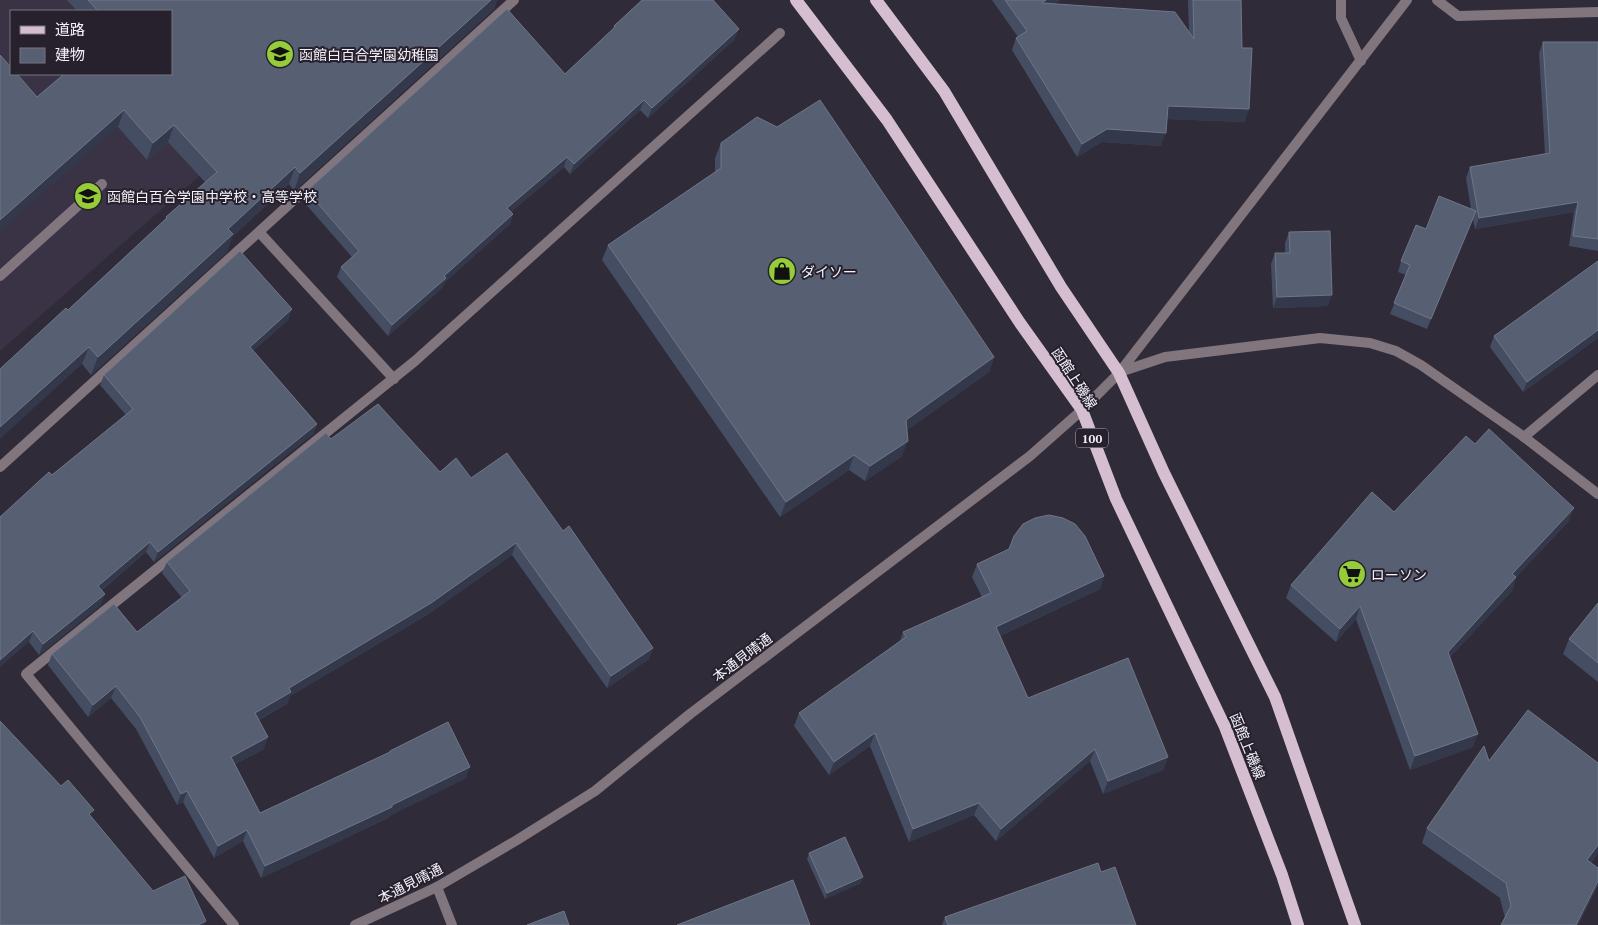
<svg xmlns="http://www.w3.org/2000/svg" width="1598" height="925" font-family="'PT Serif','Noto Sans JP',serif">
<style>
.built{fill:#393345;fill-rule:evenodd}
.lines{fill:none;stroke-linecap:round;stroke-linejoin:round}
.service{stroke:#81767e;stroke-width:10}
.minor{stroke:#81767e;stroke-width:10}
.tertiary{stroke:#81767e;stroke-width:10}
.primary{stroke:#d5becf;stroke-width:12}
.wall{fill:#444d62}
.shaded-wall{fill:#34384b}
.building{fill:#575f73;stroke:#707688}
.labels{text-anchor:middle;dominant-baseline:central;stroke-width:4;stroke-linejoin:round;paint-order:stroke}
.shield{fill:#26212d;stroke:#b7b3bd;stroke-width:1}
.shield-label{font-size:12px;font-weight:bold;fill:#f5f2fb}
.poi-label{font-size:14px;fill:#f5f2fb;stroke:#26212d;text-anchor:start}
.street-label{font-size:14px;fill:#f5f2fb;stroke:#26212d}
</style>
<rect width="100%" height="100%" fill="#302b38"/>
<!-- built -->
<path class="built" d="M 0,0 L 396,0 L 276,109 L 0,351 ZM 11,11 L 171,11 L 171,74 L 11,74 Z"/>
<g class="lines">
<!-- service -->
<path class="service" d="M 0,276 L 102,184"/>
<!-- minor -->
<path class="minor" d="M 1341,0 L 1341,18 L 1361,61
M 1437,0 L 1458,16 L 1598,12
M 259,232 L 394,379
M 1524,437 L 1598,375
M 0,467 L 514,0
M 437,887 L 452,925
M 234,925 L 26,674 L 415,361 L 780,33"/>
<!-- tertiary -->
<path class="tertiary" d="M 1120,372 L 1165,357 L 1320,338 L 1370,343 L 1396,351 L 1421,365 L 1524,437 L 1598,494
M 355,925 L 437,887 L 517,840 L 595,791 L 690,714 L 1030,456 L 1082,410 L 1119,373 L 1407,0"/>
<!-- primary -->
<path class="primary" d="M 796,0 L 887,120 L 1020,323 L 1082,410 L 1116,499 L 1225,727 L 1282,875 L 1298,925
M 876,0 L 944,91 L 1061,287 L 1119,373 L 1164,473 L 1275,697 L 1355,925"/>
</g>
<!-- wall -->
<path class="wall" d="M 67,0 L 497,0 L 494,9 L 294,191 L 289,184 L 232,237 L 227,252 L 91,375 L 82,364 L 68,310 L 165,219 L 166,217 L 205,182 L 168,142 L 147,160 L 118,127 L 37,97 L 171,11 L 77,11 Z
M 992,0 L 1060,0 L 1054,4 L 1189,32 L 1188,0 L 1241,0 L 1242,48 L 1245,122 L 1167,119 L 1161,146 L 1102,142 L 1077,157 L 1012,50 L 1016,38 L 1018,37 Z
M 614,26 L 735,39 L 648,118 L 640,110 L 570,174 L 564,167 L 511,212 L 513,214 L 510,224 L 445,282 L 442,288 L 388,336 L 337,277 L 341,267 L 352,257 L 303,201 L 307,191 L 565,74 L 613,29 Z
M 1543,42 L 1598,42 L 1598,251 L 1569,246 L 1574,212 L 1475,229 L 1473,219 L 1427,329 L 1390,314 L 1406,275 L 1398,272 L 1401,261 L 1426,229 L 1471,209 L 1466,178 L 1470,167 L 1545,154 L 1539,53 Z
M 721,143 L 994,357 L 989,372 L 907,430 L 902,456 L 865,481 L 849,470 L 780,517 L 602,260 L 608,245 L 715,172 L 715,158 Z
M 1289,232 L 1328,306 L 1273,308 L 1271,264 L 1275,253 L 1285,253 L 1285,243 Z
M 1598,261 L 1598,338 L 1523,392 L 1490,347 L 1494,336 Z
M 292,309 L 288,320 L 253,351 L 317,424 L 313,434 L 154,562 L 146,552 L 102,590 L 101,605 L 39,655 L 29,642 L 52,475 L 126,415 L 100,385 L 104,375 Z
M 331,439 L 440,472 L 471,478 L 649,659 L 607,688 L 512,555 L 427,615 L 290,696 L 287,704 L 259,720 L 264,749 L 235,764 L 260,813 L 389,753 L 390,751 L 466,778 L 389,816 L 388,818 L 261,878 L 243,841 L 214,858 L 183,802 L 177,805 L 136,729 L 111,698 L 88,717 L 48,665 L 52,654 L 137,632 L 182,598 L 162,573 L 167,562 Z
M 1475,444 L 1569,521 L 1516,577 L 1512,591 L 1450,657 L 1473,747 L 1410,770 L 1356,619 L 1336,642 L 1286,598 L 1291,585 L 1394,512 Z
M 977,564 L 1104,576 L 1100,589 L 1000,636 L 1028,698 L 1168,757 L 1163,770 L 1103,794 L 1090,761 L 996,841 L 974,815 L 909,842 L 870,746 L 829,775 L 794,726 L 799,713 L 900,641 L 903,632 L 982,597 L 972,577 Z
M 1598,603 L 1598,682 L 1563,654 L 1569,639 Z
M 1489,761 L 1598,763 L 1598,853 L 1591,863 L 1598,868 L 1598,885 L 1578,925 L 1505,918 L 1500,898 L 1422,843 L 1427,828 Z
M 809,853 L 861,883 L 825,899 L 807,859 Z
M 1101,872 L 1136,925 L 942,925 L 945,917 Z"/>
<!-- shaded-wall -->
<path class="shaded-wall" d="M 491,0 L 497,0 L 494,9 L 294,191 L 300,173 Z
M 1046,0 L 1060,0 L 1037,16 L 1042,3 Z
M 739,29 L 735,39 L 648,118 L 652,108 Z
M 644,100 L 640,110 L 570,174 L 574,164 Z
M 1168,106 L 1249,109 L 1245,122 L 1163,119 Z
M 124,110 L 118,127 L 0,231 L 0,220 Z
M 174,125 L 168,142 L 147,160 L 153,143 Z
M 1107,129 L 1166,133 L 1161,146 L 1102,142 L 1077,157 L 1082,144 Z
M 567,157 L 564,167 L 504,218 L 507,208 Z
M 295,167 L 289,184 L 232,237 L 227,252 L 91,375 L 98,357 L 228,229 Z
M 1578,202 L 1574,212 L 1475,229 L 1479,218 Z
M 1476,211 L 1472,222 L 1427,329 L 1431,319 Z
M 513,214 L 510,224 L 445,282 L 442,288 L 388,336 L 392,325 L 444,276 Z
M 1332,295 L 1328,306 L 1273,308 L 1277,297 Z
M 292,309 L 288,320 L 246,357 L 250,347 Z
M 1598,330 L 1598,338 L 1523,392 L 1527,382 Z
M 89,347 L 82,364 L 0,439 L 0,427 Z
M 994,357 L 989,372 L 900,435 L 906,420 Z
M 317,424 L 313,434 L 154,562 L 158,552 Z
M 908,441 L 902,456 L 865,481 L 870,466 Z
M 854,455 L 849,470 L 780,517 L 786,502 Z
M 1574,508 L 1569,521 L 1507,587 L 1512,574 Z
M 150,542 L 146,552 L 94,596 L 98,586 Z
M 516,543 L 512,555 L 427,615 L 290,696 L 287,704 L 251,724 L 255,713 L 289,688 Z
M 1104,576 L 1100,589 L 991,640 L 996,627 Z
M 1516,577 L 1512,591 L 1443,665 L 1448,652 Z
M 105,594 L 101,605 L 39,655 L 43,644 Z
M 1360,606 L 1356,619 L 1336,642 L 1340,629 Z
M 33,631 L 29,642 L 0,667 L 0,660 Z
M 653,648 L 649,659 L 607,688 L 611,676 Z
M 116,686 L 111,698 L 88,717 L 93,705 Z
M 875,733 L 870,746 L 829,775 L 834,762 Z
M 1478,734 L 1473,747 L 1410,770 L 1415,756 Z
M 268,737 L 264,749 L 227,768 L 231,757 Z
M 1095,749 L 1090,761 L 996,841 L 1001,829 Z
M 1168,757 L 1163,770 L 1103,794 L 1108,781 Z
M 470,767 L 466,778 L 389,816 L 388,818 L 261,878 L 265,866 Z
M 187,791 L 183,802 L 177,805 L 181,794 Z
M 979,803 L 974,815 L 909,842 L 913,829 Z
M 247,830 L 243,841 L 214,858 L 218,846 Z
M 1598,845 L 1598,853 L 1581,875 L 1587,860 Z
M 863,877 L 861,883 L 825,899 L 827,893 Z
M 1598,881 L 1598,885 L 1578,925 L 1576,925 Z
M 206,921 L 205,925 L 198,925 Z"/>
<!-- building -->
<path class="building" d="M 88,0 L 491,0 L 300,173 L 295,167 L 228,229 L 233,234 L 98,357 L 89,347 L 0,427 L 0,369 L 66,308 L 68,310 L 167,218 L 166,217 L 217,172 L 174,125 L 153,143 L 124,110 L 0,220 L 0,55 L 11,67 L 11,74 L 17,74 L 37,97 L 64,74 L 171,74 L 171,11 L 98,11 Z
M 642,0 L 713,0 L 739,29 L 652,108 L 644,100 L 574,164 L 567,157 L 507,208 L 513,214 L 444,276 L 446,278 L 392,325 L 341,267 L 359,251 L 307,191 L 507,9 L 565,74 L 615,27 L 614,26 Z
M 1005,0 L 1046,0 L 1042,3 L 1175,12 L 1194,39 L 1193,0 L 1241,0 L 1242,48 L 1252,48 L 1249,109 L 1168,106 L 1166,133 L 1107,129 L 1082,144 L 1016,38 L 1027,31 Z
M 1543,42 L 1598,42 L 1598,239 L 1573,236 L 1578,202 L 1479,218 L 1470,167 L 1550,153 Z
M 820,100 L 994,357 L 906,420 L 908,441 L 870,466 L 854,455 L 786,502 L 608,245 L 721,168 L 721,143 L 757,117 L 777,127 Z
M 1439,196 L 1476,211 L 1431,319 L 1394,303 L 1410,265 L 1401,261 L 1416,225 L 1426,229 Z
M 1330,231 L 1332,295 L 1277,297 L 1275,253 L 1290,253 L 1289,232 Z
M 240,251 L 292,309 L 250,347 L 317,424 L 158,552 L 150,542 L 98,586 L 105,594 L 43,644 L 33,631 L 0,660 L 0,517 L 49,472 L 52,475 L 133,409 L 104,375 Z
M 1598,261 L 1598,330 L 1527,382 L 1494,336 Z
M 378,404 L 440,472 L 456,458 L 471,478 L 507,453 L 563,531 L 569,526 L 653,648 L 611,676 L 516,543 L 431,603 L 289,688 L 291,692 L 255,713 L 268,737 L 231,757 L 260,813 L 390,752 L 390,751 L 448,722 L 470,767 L 392,805 L 392,807 L 265,866 L 247,830 L 218,846 L 187,791 L 181,794 L 140,717 L 116,686 L 93,705 L 52,654 L 114,604 L 137,632 L 190,591 L 167,562 L 326,433 L 331,439 Z
M 1489,429 L 1574,508 L 1512,574 L 1516,577 L 1448,652 L 1478,734 L 1415,756 L 1360,606 L 1340,629 L 1291,585 L 1372,492 L 1394,512 L 1466,436 L 1475,444 Z
M 1049,515 L 1063,518 L 1075,524 L 1085,536 L 1104,576 L 996,627 L 1028,698 L 1128,658 L 1168,757 L 1108,781 L 1095,749 L 1001,829 L 979,803 L 913,829 L 875,733 L 834,762 L 799,713 L 906,637 L 903,632 L 991,593 L 977,564 L 1009,549 L 1014,536 L 1023,524 L 1035,518 Z
M 1598,603 L 1598,663 L 1569,639 Z
M 1528,710 L 1598,763 L 1598,845 L 1587,860 L 1598,868 L 1598,881 L 1576,925 L 1501,925 L 1511,906 L 1506,883 L 1427,828 L 1484,746 L 1489,761 Z
M 0,721 L 61,786 L 68,780 L 94,810 L 89,814 L 153,891 L 185,876 L 206,921 L 198,925 L 0,925 Z
M 845,837 L 863,877 L 827,893 L 809,853 Z
M 1098,863 L 1101,872 L 1115,867 L 1136,925 L 948,925 L 945,917 Z
M 793,880 L 810,925 L 677,925 Z
M 564,911 L 569,925 L 527,925 Z"/>
<!-- icons -->
<defs>
<g id="school-disc" transform="scale(1.4375)"><circle r="9.5" fill="#96cc39" stroke="#26212d"/><path d="M0-5L7-2L0 1L-7-2ZM-4 1L0 2.5L4 1V4Q0 6-4 4Z" fill="#111"/></g>
<g id="shop-disc" transform="scale(1.4375)"><circle r="9.5" fill="#96cc39" stroke="#26212d"/><path d="M-5-2.5h2.3a2.7 3.5 0 0 1 5.4 0H5L5.5 6h-11ZM-1.5-2.5h3a1.5 2.3 0 0 0-3 0Z" fill="#111"/></g>
<g id="supermarket-disc" transform="scale(1.4375)"><circle r="9.5" fill="#96cc39" stroke="#26212d"/><path d="M-6-5.5h2.5l.6 2H6L4.5 2H-2.5L-4.4-4H-6ZM-1.5 3.2a1.3 1.3 0 1 0 .1 0ZM3 3.2a1.3 1.3 0 1 0 .1 0Z" fill="#111"/></g>
</defs>
<g fill-rule="evenodd">
<use href="#school-disc" x="280" y="54"/>
<use href="#school-disc" x="88" y="196"/>
<use href="#shop-disc" x="782" y="271"/>
<use href="#supermarket-disc" x="1352" y="574"/>
</g>
<g class="labels">
<!-- shield labels -->
<rect class="shield" x="1076" y="428.5" width="32" height="19" rx="4"/>
<g class="shield-label">
<text x="1092" y="438">100</text>
</g>
<!-- poi labels -->
<g class="poi-label">
<text x="299" y="54">函館白百合学園幼稚園</text>
<text x="107" y="196">函館白百合学園中学校・高等学校</text>
<text x="801" y="271">ダイソー</text>
<text x="1371" y="574">ローソン</text>
</g>
<!-- street labels -->
<g class="street-label">
<text transform="translate(1075 378) rotate(57)">函館上磯線</text>
<text transform="translate(742 657) rotate(-37)">本通見晴通</text>
<text transform="translate(1248 746) rotate(68)">函館上磯線</text>
<text transform="translate(410 883) rotate(-27)">本通見晴通</text>
</g>
</g>
<!-- legend -->
<rect x="10" y="10" width="162" height="65" fill="#26212d" stroke="#79757f"/>
<rect x="20" y="26" width="25" height="8" fill="#d5becf" stroke="#79757f"/>
<text x="55" y="35" font-size="15" fill="#f5f2fb">道路</text>
<rect x="20" y="48" width="25" height="15" fill="#575f73" stroke="#79757f"/>
<text x="55" y="60" font-size="15" fill="#f5f2fb">建物</text>
</svg>
